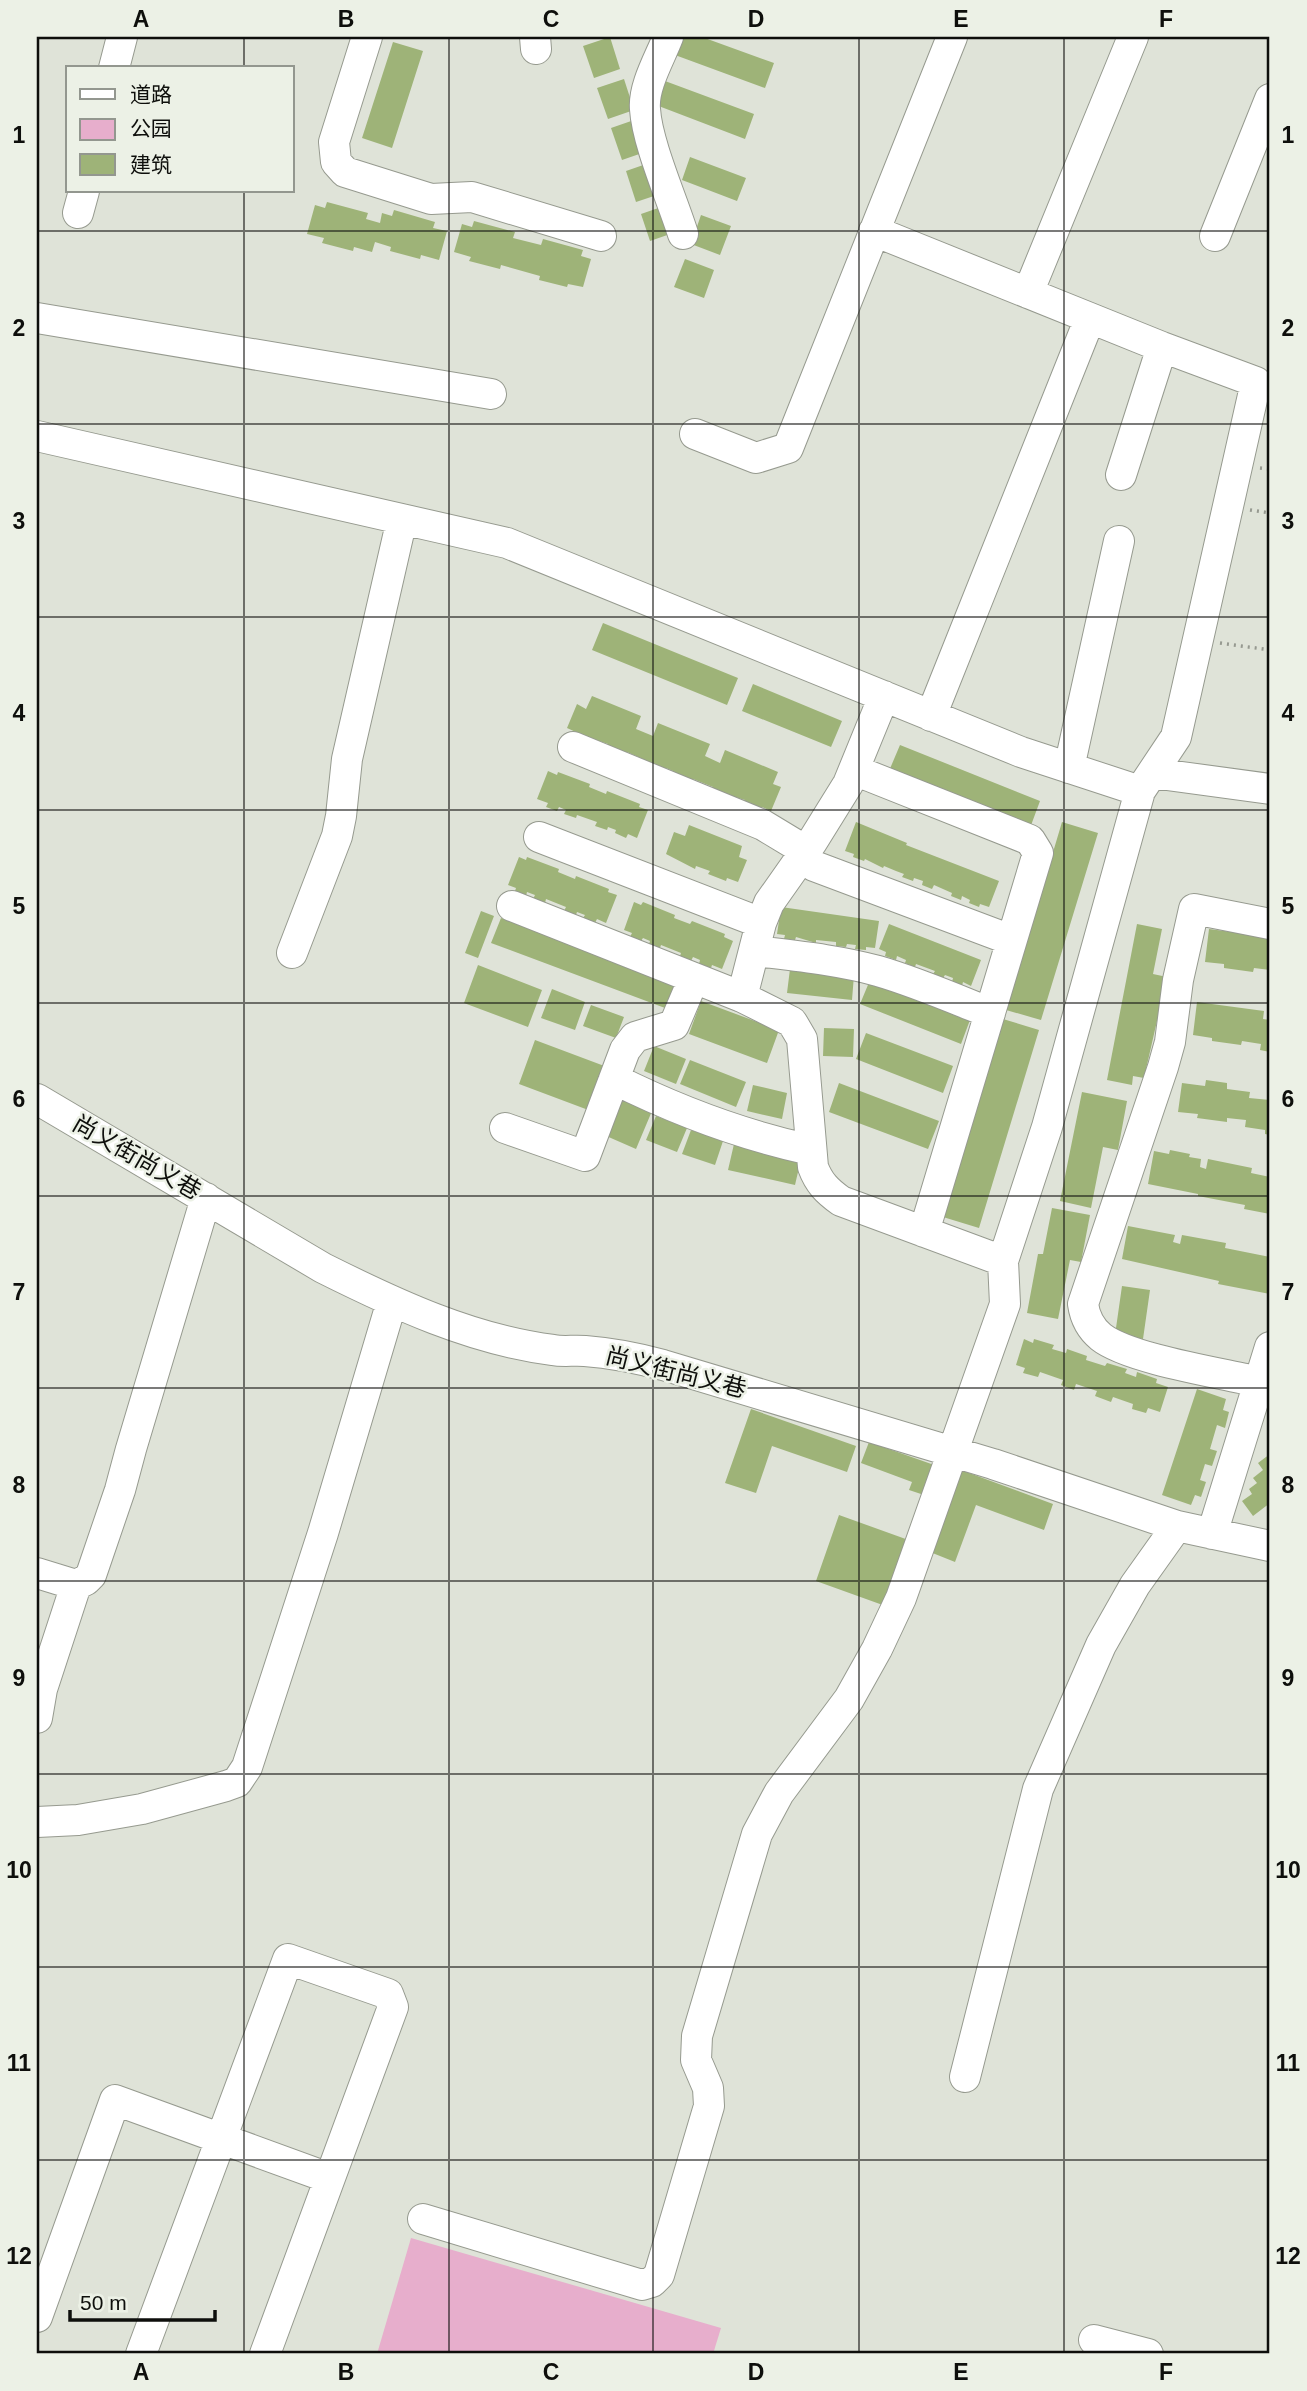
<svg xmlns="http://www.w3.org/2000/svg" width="1307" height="2391" font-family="Arial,'Noto Sans SC',sans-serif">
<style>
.green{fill:#e7aecc}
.building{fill:#9eb378}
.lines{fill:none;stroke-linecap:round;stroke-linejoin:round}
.minor-casing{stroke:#969a8f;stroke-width:32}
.path{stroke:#969990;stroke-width:3.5;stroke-dasharray:2 5;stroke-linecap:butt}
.minor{stroke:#fff;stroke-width:30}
.grid{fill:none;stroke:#0e0f0c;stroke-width:2;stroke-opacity:0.55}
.labels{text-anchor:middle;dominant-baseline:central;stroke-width:5;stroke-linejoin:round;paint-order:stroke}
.street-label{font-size:24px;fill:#0e0f0c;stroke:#ecf1e6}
.neatline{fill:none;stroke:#0e0f0c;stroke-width:2.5}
.grid-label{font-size:23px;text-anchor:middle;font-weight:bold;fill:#0e0f0c}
</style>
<rect width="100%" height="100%" fill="#dfe3d8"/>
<!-- green -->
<path class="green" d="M 411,2238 L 721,2328 L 713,2354 L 377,2354 Z"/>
<!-- building -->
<path class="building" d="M 610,37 L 620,69 L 594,78 L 583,46 Z
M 682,37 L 702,37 L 774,63 L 765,88 L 675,55 Z
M 393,42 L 423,51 L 392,148 L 362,138 Z
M 624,79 L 634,110 L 608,119 L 597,88 Z
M 665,81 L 754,114 L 745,139 L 656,105 Z
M 637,119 L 648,151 L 622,160 L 611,128 Z
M 690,157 L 746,178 L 737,201 L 682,180 Z
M 652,162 L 663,193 L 636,202 L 626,171 Z
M 327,202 L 368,213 L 366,219 L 380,223 L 382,213 L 392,216 L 394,210 L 435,222 L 433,228 L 447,231 L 439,260 L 421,255 L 420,259 L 390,251 L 391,247 L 375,242 L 372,252 L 354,247 L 353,251 L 322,243 L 324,238 L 307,234 L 315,205 L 325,208 Z
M 667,205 L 676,232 L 650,241 L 641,214 Z
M 701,215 L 731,226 L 720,255 L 691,244 Z
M 474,221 L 515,232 L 513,238 L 541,245 L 543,239 L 583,250 L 581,256 L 591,259 L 583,287 L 568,284 L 567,287 L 539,280 L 540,276 L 501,265 L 500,269 L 469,261 L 471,257 L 454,252 L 462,224 L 472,227 Z
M 685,259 L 714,270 L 704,298 L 674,287 Z
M 603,623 L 738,678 L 727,705 L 592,650 Z
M 753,684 L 842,721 L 831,747 L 742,711 Z
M 592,696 L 641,716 L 636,729 L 653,736 L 658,723 L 710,744 L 705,756 L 720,763 L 725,750 L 778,772 L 773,784 L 781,787 L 771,811 L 762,807 L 761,810 L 743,803 L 745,800 L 712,790 L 713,787 L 693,779 L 692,782 L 672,774 L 673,771 L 666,768 L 665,771 L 644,762 L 645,760 L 627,752 L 626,755 L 607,747 L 608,744 L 596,740 L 595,742 L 577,735 L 578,733 L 567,728 L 577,704 L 586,709 Z
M 900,745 L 1040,801 L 1030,828 L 889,771 Z
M 548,771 L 557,775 L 558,772 L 590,784 L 589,787 L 606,794 L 607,791 L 640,804 L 639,807 L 648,810 L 637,838 L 628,834 L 626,838 L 615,833 L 616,830 L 608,827 L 607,830 L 595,826 L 597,822 L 577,815 L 576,818 L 564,814 L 566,810 L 559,807 L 557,811 L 546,807 L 548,803 L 537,799 Z
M 856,822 L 907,843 L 906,845 L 999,881 L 989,907 L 980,904 L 979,907 L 969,903 L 970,900 L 962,896 L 961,900 L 951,896 L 952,893 L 934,885 L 932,889 L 922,885 L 923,881 L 914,878 L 913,881 L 902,877 L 904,874 L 896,871 L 884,866 L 883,868 L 865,859 L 864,861 L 853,857 L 854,854 L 845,851 Z
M 1062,822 L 1098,833 L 1041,1020 L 1006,1010 Z
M 689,825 L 742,846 L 739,857 L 747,860 L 738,882 L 727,878 L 726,881 L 708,874 L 710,871 L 696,866 L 695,869 L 666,854 L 674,832 L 685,836 Z
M 519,857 L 526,860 L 527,857 L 559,869 L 558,872 L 575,879 L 576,876 L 609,889 L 608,892 L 617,895 L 606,923 L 597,919 L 595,923 L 583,918 L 585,915 L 577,912 L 576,915 L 564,911 L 566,907 L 546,899 L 545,903 L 533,899 L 535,895 L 527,892 L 526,896 L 515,891 L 516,888 L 508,885 Z
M 634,902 L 641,905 L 643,902 L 675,915 L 674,918 L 690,924 L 692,921 L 725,934 L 724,937 L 733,941 L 722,969 L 712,965 L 711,968 L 699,964 L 700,960 L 693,957 L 691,961 L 680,956 L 681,953 L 661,945 L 660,948 L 649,944 L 650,941 L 643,938 L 641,941 L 630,937 L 632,933 L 624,930 Z
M 781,907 L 879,921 L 875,948 L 866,947 L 866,950 L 855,949 L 856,945 L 847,944 L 846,947 L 836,946 L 836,942 L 816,940 L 816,943 L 796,937 L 795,940 L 784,939 L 785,935 L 777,934 Z
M 481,911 L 494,916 L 478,958 L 465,953 Z
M 501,918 L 675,983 L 665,1008 L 491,943 Z
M 889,924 L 981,960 L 971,986 L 963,982 L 962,986 L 952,982 L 953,978 L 945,975 L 943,978 L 933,974 L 935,971 L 916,964 L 915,967 L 905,963 L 906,960 L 897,956 L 896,960 L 885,956 L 886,952 L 879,949 Z
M 1137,924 L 1162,929 L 1153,974 L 1167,977 L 1144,1078 L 1133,1076 L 1132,1085 L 1107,1080 Z
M 1209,929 L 1270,937 L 1270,970 L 1254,968 L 1253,972 L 1224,968 L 1224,964 L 1205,962 Z
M 478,965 L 542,990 L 528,1027 L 464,1003 Z
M 790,969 L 854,975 L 852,1000 L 787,993 Z
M 870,980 L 970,1020 L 961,1044 L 860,1004 Z
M 552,989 L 585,1002 L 575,1030 L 541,1018 Z
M 701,1001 L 779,1030 L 767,1063 L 689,1034 Z
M 1197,1002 L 1264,1011 L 1263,1019 L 1270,1020 L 1270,1052 L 1260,1050 L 1261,1044 L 1242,1041 L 1241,1045 L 1212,1041 L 1212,1038 L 1193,1035 Z
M 591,1005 L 624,1017 L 616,1038 L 583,1026 Z
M 1003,1019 L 1039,1030 L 979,1228 L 943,1217 Z
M 824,1028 L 854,1029 L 853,1057 L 823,1056 Z
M 866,1033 L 953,1066 L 943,1093 L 856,1059 Z
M 535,1040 L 607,1067 L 591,1111 L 519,1084 Z
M 654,1046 L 686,1059 L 676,1084 L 644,1071 Z
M 690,1060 L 746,1082 L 736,1107 L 680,1084 Z
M 1206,1080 L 1227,1083 L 1227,1089 L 1250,1092 L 1249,1098 L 1270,1100 L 1270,1135 L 1265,1134 L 1265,1130 L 1245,1127 L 1246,1120 L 1227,1118 L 1227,1122 L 1197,1118 L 1198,1114 L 1178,1112 L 1182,1083 L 1205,1086 Z
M 839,1083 L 939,1121 L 928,1149 L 829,1112 Z
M 753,1085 L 787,1093 L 782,1119 L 747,1111 Z
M 1082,1092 L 1127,1101 L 1118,1150 L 1103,1147 L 1091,1208 L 1060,1201 Z
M 620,1098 L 652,1111 L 636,1149 L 604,1135 Z
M 656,1116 L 687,1128 L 677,1152 L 646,1140 Z
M 691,1130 L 723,1141 L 715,1165 L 682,1154 Z
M 734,1144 L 801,1159 L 795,1185 L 728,1170 Z
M 1170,1150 L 1190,1154 L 1189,1157 L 1201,1159 L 1200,1167 L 1206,1169 L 1208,1159 L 1252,1168 L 1251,1173 L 1270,1177 L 1270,1214 L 1244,1209 L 1245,1205 L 1198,1196 L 1198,1194 L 1148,1184 L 1154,1151 L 1169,1154 Z
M 1052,1208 L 1090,1215 L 1081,1262 L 1070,1260 L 1058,1319 L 1027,1313 L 1038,1254 L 1043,1254 Z
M 1128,1226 L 1175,1235 L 1173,1242 L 1180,1244 L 1182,1235 L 1226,1243 L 1225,1248 L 1270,1257 L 1270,1294 L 1218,1284 L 1219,1281 L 1122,1259 Z
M 1122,1286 L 1150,1290 L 1143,1339 L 1115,1335 Z
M 1024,1339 L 1033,1343 L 1034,1339 L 1054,1345 L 1052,1349 L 1066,1353 L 1067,1349 L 1087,1356 L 1086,1360 L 1105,1366 L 1107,1363 L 1127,1369 L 1125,1373 L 1136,1377 L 1137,1372 L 1157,1379 L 1156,1383 L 1168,1387 L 1160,1412 L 1148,1408 L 1146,1413 L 1132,1409 L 1133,1404 L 1113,1397 L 1111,1402 L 1095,1396 L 1097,1391 L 1076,1384 L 1074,1390 L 1061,1385 L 1063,1380 L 1040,1372 L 1038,1377 L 1023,1373 L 1025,1368 L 1016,1365 Z
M 1197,1389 L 1226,1399 L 1223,1410 L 1229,1412 L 1225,1428 L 1217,1425 L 1210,1449 L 1217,1451 L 1212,1466 L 1205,1464 L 1200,1480 L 1206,1482 L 1201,1497 L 1195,1495 L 1191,1505 L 1162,1495 Z
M 751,1409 L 856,1446 L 847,1472 L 772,1446 L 756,1493 L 725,1483 Z
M 869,1442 L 937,1466 L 927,1496 L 909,1490 L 912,1482 L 861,1463 Z
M 1270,1454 L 1270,1503 L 1253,1516 L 1242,1501 L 1252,1494 L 1249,1489 L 1257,1483 L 1253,1478 L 1263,1470 L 1258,1463 Z
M 961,1470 L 1053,1504 L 1044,1530 L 976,1505 L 955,1562 L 930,1552 Z
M 839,1515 L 914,1542 L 891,1608 L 816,1581 Z"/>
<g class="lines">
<!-- minor casing -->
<g class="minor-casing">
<path id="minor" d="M 367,37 L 334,142 L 336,162 L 345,172 L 431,199 L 472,197 L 601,236
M 535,37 L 536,49
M 668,37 C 660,58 643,86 645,109 C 647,143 672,199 683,234
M 114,68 L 122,37
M 78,213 L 84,191
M 1215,236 L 1270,99
M 1028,293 L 1133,37
M 37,318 L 491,394
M 695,434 L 756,458 L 788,448 L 952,37
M 37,436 L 507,543 L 1021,752 L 1140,791
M 1121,475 L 1162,347
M 931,716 L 1090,318
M 573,747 L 763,825 L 806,851
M 1069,768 L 1119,541
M 854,770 L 1030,840 L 1038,853 L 924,1232
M 1152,773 L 1270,789
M 539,837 L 761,923
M 801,857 L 814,866 L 1011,940
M 512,906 L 742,997 L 792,1022 L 802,1039 L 813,1167 C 819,1183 827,1191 841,1201 L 1003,1261
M 755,951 C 796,956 838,960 878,971 C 916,982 953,998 990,1013
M 292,953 L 337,836 L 341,816 L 347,759 L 402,519
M 742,997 L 761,923 L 769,903 L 812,842 L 848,784 L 884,696
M 614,1079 C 678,1111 742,1135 811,1150
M 37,1099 L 323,1268 C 395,1304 472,1340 553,1350 C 563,1352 574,1350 585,1351 C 612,1353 637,1358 663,1365 L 993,1464 L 1177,1526 L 1270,1546
M 505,1128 L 585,1156 L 625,1050 L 635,1037 L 674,1025 L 694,978
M 1259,1382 C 1221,1373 1129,1359 1101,1337 C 1090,1328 1085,1318 1083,1304 L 1163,1067 L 1170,1042 L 1178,980 L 1194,909 L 1270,924
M 1212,1534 L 1270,1347
M 37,1573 L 76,1585 L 86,1580 L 91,1575 L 120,1490 L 131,1449 L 206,1198
M 37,1718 L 42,1689 L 76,1585
M 37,1822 L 78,1820 L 142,1809 L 226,1786 L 237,1782 L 247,1767 L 323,1533 L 392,1301
M 965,2077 L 1038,1789 L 1101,1645 L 1135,1585 L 1177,1526
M 423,2219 L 642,2285 L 652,2282 L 659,2275 L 709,2106 L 708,2088 L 696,2060 L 697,2036 L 757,1834 L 779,1793 L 849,1699 L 877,1649 L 901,1598 L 1005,1304 L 1003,1261 L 1047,1127 L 1140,791 L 1176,737 L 1256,382 L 1162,347 L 874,231
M 37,2317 L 115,2100 L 329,2178
M 1094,2340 L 1148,2354
M 141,2354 L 288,1959 L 388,1994 L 393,2007 L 265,2354"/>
</g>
<!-- path -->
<path class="path" d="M 1260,468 L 1270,469
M 1250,510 L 1270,513
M 1220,643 L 1270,650"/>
<!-- minor -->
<use href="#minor" class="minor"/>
</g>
<!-- grid -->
<path class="grid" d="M 244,37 L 244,68M 449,37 L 449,2354M 653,37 L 653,2354M 859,37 L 859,2354M 1064,37 L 1064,2354M 244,191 L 244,2354M 37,231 L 1270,231M 37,424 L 1270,424M 37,617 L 1270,617M 37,810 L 1270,810M 37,1003 L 1270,1003M 37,1196 L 1270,1196M 37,1388 L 1270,1388M 37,1581 L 1270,1581M 37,1774 L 1270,1774M 37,1967 L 1270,1967M 37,2160 L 1270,2160"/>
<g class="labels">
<!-- street labels -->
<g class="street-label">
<text transform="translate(137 1157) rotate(30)">尚义街尚义巷</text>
<text transform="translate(676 1372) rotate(14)">尚义街尚义巷</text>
</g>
</g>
<!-- border -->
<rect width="1307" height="2391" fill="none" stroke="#ecf1e6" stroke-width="77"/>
<!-- legend -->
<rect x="66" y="66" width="228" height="126" fill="#ecf1e6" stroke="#93978f" stroke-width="2"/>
<rect x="80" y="89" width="35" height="10" fill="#ffffff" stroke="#93978f" stroke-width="2"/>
<text x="130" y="102" font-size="21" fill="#0e0f0c">道路</text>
<rect x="80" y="119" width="35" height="21" fill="#e7aecc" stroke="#93978f" stroke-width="2"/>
<text x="130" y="136" font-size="21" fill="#0e0f0c">公园</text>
<rect x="80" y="154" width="35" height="21" fill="#9eb378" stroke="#93978f" stroke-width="2"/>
<text x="130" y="172" font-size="21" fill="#0e0f0c">建筑</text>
<!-- scale -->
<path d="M70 2310v10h145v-10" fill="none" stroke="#0e0f0c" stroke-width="3.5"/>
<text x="80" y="2310" font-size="21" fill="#0e0f0c" stroke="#ecf1e6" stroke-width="5" paint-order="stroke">50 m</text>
<rect x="38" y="38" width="1230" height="2314" class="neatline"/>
<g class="grid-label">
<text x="141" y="27">A</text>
<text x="346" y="27">B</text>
<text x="551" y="27">C</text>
<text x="756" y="27">D</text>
<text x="961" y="27">E</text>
<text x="1166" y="27">F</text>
<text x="19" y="143">1</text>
<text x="1288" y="143">1</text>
<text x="19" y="336">2</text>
<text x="1288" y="336">2</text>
<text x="19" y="529">3</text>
<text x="1288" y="529">3</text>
<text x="19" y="721">4</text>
<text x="1288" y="721">4</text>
<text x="19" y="914">5</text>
<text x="1288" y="914">5</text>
<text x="19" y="1107">6</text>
<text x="1288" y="1107">6</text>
<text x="19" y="1300">7</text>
<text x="1288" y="1300">7</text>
<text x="19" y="1493">8</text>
<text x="1288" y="1493">8</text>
<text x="19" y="1686">9</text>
<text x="1288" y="1686">9</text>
<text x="19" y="1878">10</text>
<text x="1288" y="1878">10</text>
<text x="19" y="2071">11</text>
<text x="1288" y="2071">11</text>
<text x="19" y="2264">12</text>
<text x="1288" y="2264">12</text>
<text x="141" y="2380">A</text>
<text x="346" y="2380">B</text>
<text x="551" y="2380">C</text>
<text x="756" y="2380">D</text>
<text x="961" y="2380">E</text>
<text x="1166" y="2380">F</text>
</g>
</svg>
